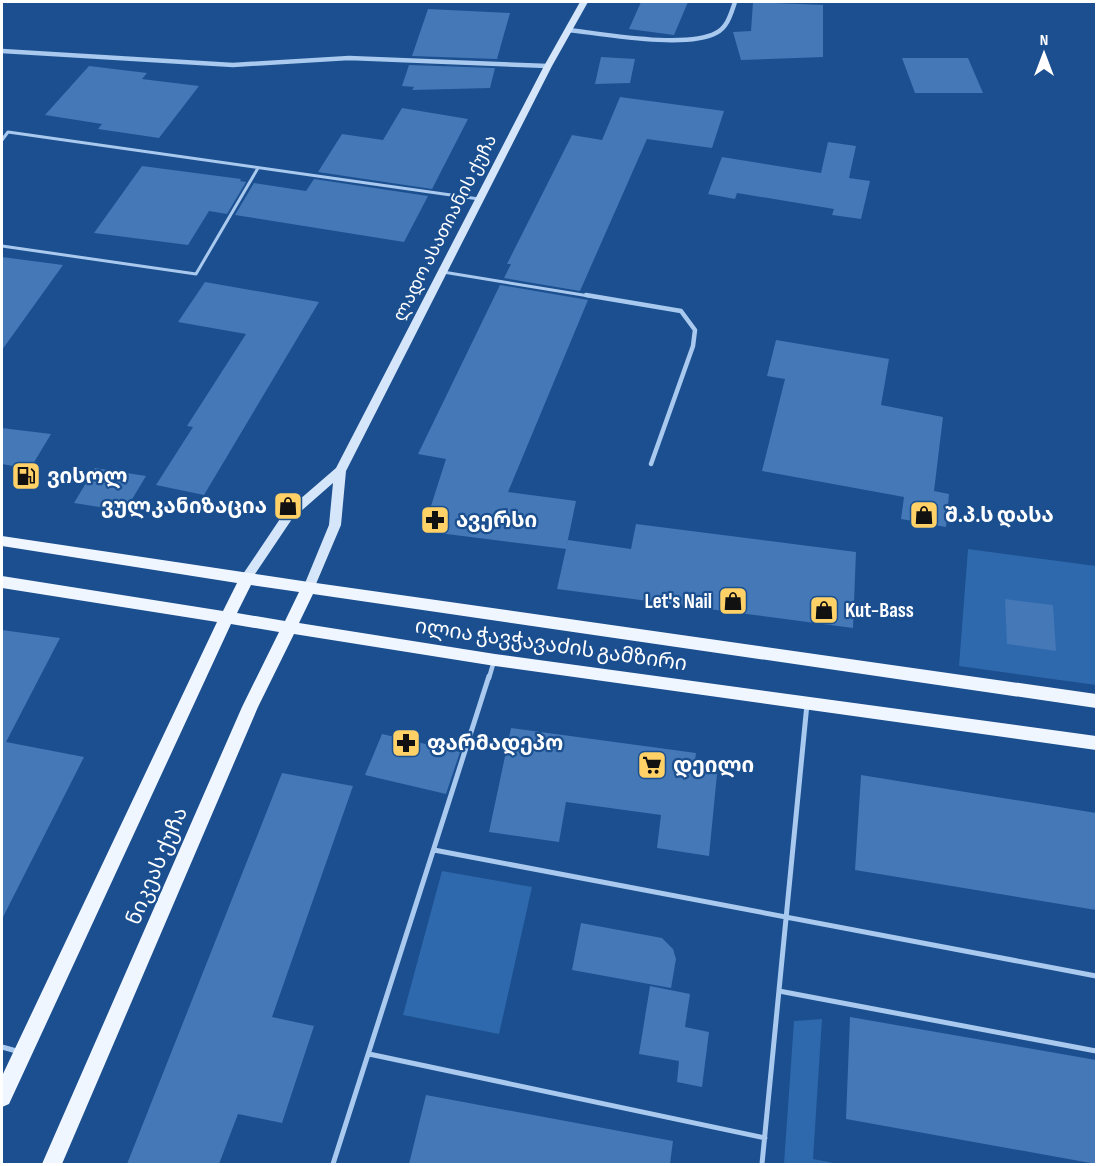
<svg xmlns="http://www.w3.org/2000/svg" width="1098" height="1166" font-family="'Sofia Sans Condensed','Noto Sans Georgian',sans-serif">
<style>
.green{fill:#2e69ad}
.building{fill:#4478b7}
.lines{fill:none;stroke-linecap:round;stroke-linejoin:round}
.service-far2{stroke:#a9c9ee;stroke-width:3}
.service-far1{stroke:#a9c9ee;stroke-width:4.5}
.service{stroke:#a9c9ee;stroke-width:5}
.minor{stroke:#a9c9ee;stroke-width:4.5}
.secondary{fill:#d6e6fa;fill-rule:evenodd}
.primary{fill:#f0f6ff;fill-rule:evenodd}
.labels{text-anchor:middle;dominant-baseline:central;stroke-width:4.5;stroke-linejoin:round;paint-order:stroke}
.far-street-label{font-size:18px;fill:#fff;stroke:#1b4f8f}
.poi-label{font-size:21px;font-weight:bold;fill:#fff;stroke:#1b4f8f;text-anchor:start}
.street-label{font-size:21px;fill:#fff;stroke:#1b4f8f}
</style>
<rect width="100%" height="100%" fill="#1b4f8f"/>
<!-- green -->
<path class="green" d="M 968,549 L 1096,566 L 1096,685 L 959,666 Z
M 442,871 L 532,887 L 499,1034 L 403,1015 Z
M 822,1019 L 813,1159 L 839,1164 L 784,1164 L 794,1021 Z"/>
<!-- building -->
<path class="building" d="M 641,2 L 688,2 L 674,35 L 629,29 Z
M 753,2 L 823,5 L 823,57 L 741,60 L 733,32 L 751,31 Z
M 428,9 L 510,13 L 497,59 L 412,56 Z
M 601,57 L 635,59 L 630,83 L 595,84 Z
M 902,58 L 968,58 L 983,93 L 915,93 Z
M 409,65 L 495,68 L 490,88 L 412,90 L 414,87 L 402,86 Z
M 89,66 L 147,73 L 142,79 L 199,86 L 159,138 L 98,129 L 102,124 L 45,115 Z
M 620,97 L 724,111 L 712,148 L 647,139 L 580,291 L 504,278 L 511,264 L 507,264 L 572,135 L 602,140 Z
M 402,108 L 468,119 L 432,189 L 318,172 L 342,134 L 383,140 Z
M 828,142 L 856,146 L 849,178 L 870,181 L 861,219 L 832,215 L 834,209 L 737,193 L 735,199 L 708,194 L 722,157 L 821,173 Z
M 142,166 L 241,179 L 240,181 L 246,182 L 227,214 L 209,211 L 188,245 L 94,233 Z
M 314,179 L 428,196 L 404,242 L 235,215 L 254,183 L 306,191 Z
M 2,257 L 63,265 L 2,350 Z
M 205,282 L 319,302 L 204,495 L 156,485 L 193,427 L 187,426 L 246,334 L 178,322 Z
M 500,285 L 588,300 L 508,492 L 576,501 L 566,549 L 423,531 L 446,459 L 418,454 Z
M 776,340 L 889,359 L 881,405 L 943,417 L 934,491 L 949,494 L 946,527 L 901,519 L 904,497 L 762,471 L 785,379 L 767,376 Z
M 2,428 L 51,434 L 30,469 L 2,464 Z
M 95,468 L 146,476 L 125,511 L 74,503 Z
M 636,524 L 856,552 L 853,628 L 557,589 L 568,540 L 631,549 Z
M 1005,599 L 1053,605 L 1056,651 L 1007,644 Z
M 2,630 L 60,638 L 6,742 L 84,757 L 2,919 Z
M 511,728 L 696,753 L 695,761 L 718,764 L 709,856 L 657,848 L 661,815 L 566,802 L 559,842 L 489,832 Z
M 382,734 L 460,752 L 446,794 L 365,775 Z
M 282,773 L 353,786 L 272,1017 L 314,1026 L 282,1123 L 238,1114 L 219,1164 L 127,1164 Z
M 861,775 L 1096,813 L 1096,910 L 855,870 Z
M 581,923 L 662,938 L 673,949 L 676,959 L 671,988 L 572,970 Z
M 650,986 L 690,994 L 685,1027 L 709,1032 L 702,1087 L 677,1082 L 679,1061 L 639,1054 Z
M 850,1017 L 1096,1060 L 1096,1164 L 846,1119 Z
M 426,1095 L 673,1141 L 670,1164 L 409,1164 Z"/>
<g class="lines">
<!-- service-far2 -->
<path class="service-far2" d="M 2,140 L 8,132 L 479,199
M 2,246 L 196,274 L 258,168
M 443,272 L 595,297"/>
<!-- service-far1 -->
<path class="service-far1" d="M 586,295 L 681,311 L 695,330 L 693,346 L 651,464
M 489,678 L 494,661"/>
<!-- service -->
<path class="service" d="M 434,850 L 1096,976
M 779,991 L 1096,1051
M 2,1047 L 20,1052
M 369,1054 L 765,1138
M 333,1164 L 489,676
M 762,1164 L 807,704"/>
<!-- minor -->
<path class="minor" d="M 569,30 C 604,34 686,49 716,33 C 728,27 731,13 735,2
M 2,51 L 233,65 L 349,58 L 548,66"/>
<!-- secondary -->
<path class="secondary" d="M 580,2 L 588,2 L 552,66 L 346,471 L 341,525 L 313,591 L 305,591 L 303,588 L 329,525 L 333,483 L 292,519 L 251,580 L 243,580 L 241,577 L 243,574 L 284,513 L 336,468 L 544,66 Z"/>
<!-- primary -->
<path class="primary" d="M 2,536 L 309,582 L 1096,694 L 1096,708 L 313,594 L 299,623 L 495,654 L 1096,736 L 1096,750 L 495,666 L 294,634 L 258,707 L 62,1164 L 42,1164 L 242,707 L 279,632 L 231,624 L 9,1104 L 2,1107 L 2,1076 L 217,622 L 2,588 L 2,576 L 223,611 L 237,583 L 2,546 ZM 251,585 L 299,592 L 285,621 L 237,613 Z"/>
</g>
<!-- icons -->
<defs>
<g id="fuel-square" transform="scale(1.5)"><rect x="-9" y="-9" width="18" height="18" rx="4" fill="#ffd166" stroke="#1b4f8f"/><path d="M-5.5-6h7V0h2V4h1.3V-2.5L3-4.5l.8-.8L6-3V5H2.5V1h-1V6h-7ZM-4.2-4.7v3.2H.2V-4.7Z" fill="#111"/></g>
<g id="shop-square" transform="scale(1.5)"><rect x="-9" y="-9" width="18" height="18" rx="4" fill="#ffd166" stroke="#1b4f8f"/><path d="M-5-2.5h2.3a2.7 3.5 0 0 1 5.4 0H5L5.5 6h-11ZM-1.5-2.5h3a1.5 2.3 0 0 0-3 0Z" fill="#111"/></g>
<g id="pharmacy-square" transform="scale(1.5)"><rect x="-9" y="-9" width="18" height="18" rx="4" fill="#ffd166" stroke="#1b4f8f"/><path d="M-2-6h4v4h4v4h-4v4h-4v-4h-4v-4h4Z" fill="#111"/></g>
<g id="supermarket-square" transform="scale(1.5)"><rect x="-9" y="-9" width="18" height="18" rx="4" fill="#ffd166" stroke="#1b4f8f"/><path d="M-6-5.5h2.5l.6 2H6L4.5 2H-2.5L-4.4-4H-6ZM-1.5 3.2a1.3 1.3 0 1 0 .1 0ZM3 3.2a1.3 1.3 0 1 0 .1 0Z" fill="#111"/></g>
</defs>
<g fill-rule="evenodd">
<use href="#fuel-square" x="26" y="476"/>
<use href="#shop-square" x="288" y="506"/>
<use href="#shop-square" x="924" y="515"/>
<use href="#pharmacy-square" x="435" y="520"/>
<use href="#shop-square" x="733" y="601"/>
<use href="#shop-square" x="824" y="610"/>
<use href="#pharmacy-square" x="406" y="743"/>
<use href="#supermarket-square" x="652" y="765"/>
</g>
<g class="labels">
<!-- far-street labels -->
<g class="far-street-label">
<text transform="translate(445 228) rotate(-63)">ლადო ასათიანის ქუჩა</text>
</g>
<!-- poi labels -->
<g class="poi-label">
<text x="47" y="476">ვისოლ</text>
<text x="267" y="506" text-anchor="end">ვულკანიზაცია</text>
<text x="945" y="515">შ.პ.ს დასა</text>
<text x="456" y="520">ავერსი</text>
<text x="712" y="601" text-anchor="end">Let's Nail</text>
<text x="845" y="610">Kut-Bass</text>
<text x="427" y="743">ფარმადეპო</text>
<text x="673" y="765">დეილი</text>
</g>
<!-- street labels -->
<g class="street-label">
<text transform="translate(551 645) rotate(8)">ილია ჭავჭავაძის გამზირი</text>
<text transform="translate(157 866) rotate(-67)">ნიკეას ქუჩა</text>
</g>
</g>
<!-- border -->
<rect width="1098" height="1166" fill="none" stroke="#ffffff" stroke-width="6"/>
<!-- north arrow -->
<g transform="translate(1044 54)" stroke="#1b4f8f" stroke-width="4.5" paint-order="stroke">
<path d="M0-4.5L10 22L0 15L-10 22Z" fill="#ffffff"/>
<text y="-9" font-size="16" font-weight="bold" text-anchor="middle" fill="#ffffff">N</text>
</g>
</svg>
